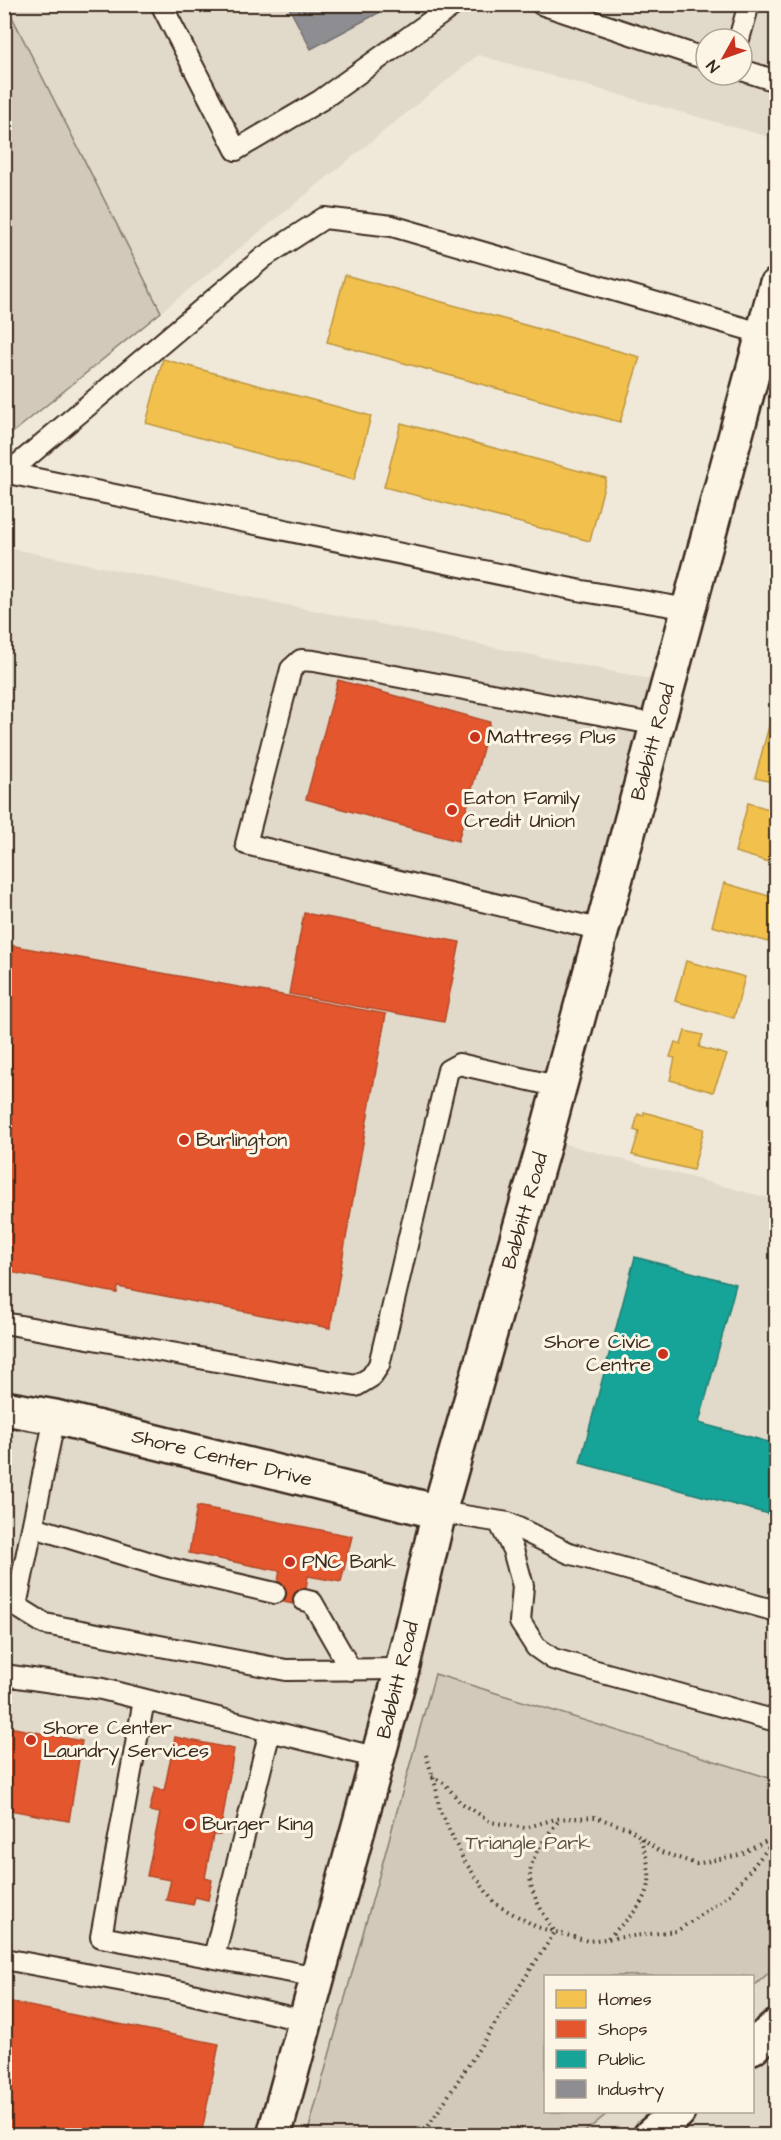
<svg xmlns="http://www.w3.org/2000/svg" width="781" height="2140" font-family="'Architects Daughter',sans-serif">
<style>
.built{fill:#e1d9c9;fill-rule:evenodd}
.green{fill:#d2c9ba;stroke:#867a6c;stroke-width:1.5}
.homes{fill:#f2c14e;stroke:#bb9440;stroke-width:1.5}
.shops{fill:#e4572e;stroke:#b14a29;stroke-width:1.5}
.public{fill:#17a398;stroke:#227f73;stroke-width:1.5}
.industry{fill:#8d8d92;stroke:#746f6f;stroke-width:1.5}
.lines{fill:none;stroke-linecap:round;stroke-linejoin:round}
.service-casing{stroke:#3b2a1e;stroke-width:24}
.tertiary-casing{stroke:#3b2a1e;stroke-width:38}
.secondary-casing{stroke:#3b2a1e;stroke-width:38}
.path{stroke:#3b2a1e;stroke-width:4;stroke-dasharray:1.5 4.5;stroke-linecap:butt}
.service{stroke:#fcf5e5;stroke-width:20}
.tertiary{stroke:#fcf5e5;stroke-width:33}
.secondary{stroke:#fcf5e5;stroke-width:33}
.poi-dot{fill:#c8321e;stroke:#fcf5e5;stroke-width:2}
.labels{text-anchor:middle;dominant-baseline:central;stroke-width:6;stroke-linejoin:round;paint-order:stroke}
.poi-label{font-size:20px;fill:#3b2a1e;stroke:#fcf5e5;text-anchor:start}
.street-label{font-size:20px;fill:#3b2a1e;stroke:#fcf5e5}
.park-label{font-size:20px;fill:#615245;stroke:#fcf5e5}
</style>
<rect width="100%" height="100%" fill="#f0e9d9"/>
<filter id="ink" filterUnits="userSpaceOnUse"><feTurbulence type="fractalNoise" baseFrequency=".0167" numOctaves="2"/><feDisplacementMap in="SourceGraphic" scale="12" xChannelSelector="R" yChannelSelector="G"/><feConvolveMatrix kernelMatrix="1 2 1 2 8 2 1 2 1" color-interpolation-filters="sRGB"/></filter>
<g filter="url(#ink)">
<!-- built -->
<path class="built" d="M 6,5 L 776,5 L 776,139 L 478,55 L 161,312 ZM 706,39 L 742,39 L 742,75 L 706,75 Z
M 4,547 L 669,683 L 546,1139 L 776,1200 L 776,2135 L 5,2135 ZM 546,1976 L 752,1976 L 752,2112 L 546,2112 Z"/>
<!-- green -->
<path class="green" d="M 6,5 L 161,312 L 5,439 L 4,5 Z
M 435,1674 L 776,1780 L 776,1966 L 753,1987 L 752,1976 L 546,1976 L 546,2112 L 609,2112 L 581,2135 L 307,2135 Z"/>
<!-- homes -->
<path class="homes" d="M 345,275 L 640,357 L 620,422 L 327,342 Z
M 163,359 L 371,416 L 354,480 L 146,423 Z
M 401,423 L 606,478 L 590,541 L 384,487 Z
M 776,658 L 776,688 L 770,686 Z
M 769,726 L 776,728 L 776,783 L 755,778 Z
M 748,803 L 776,811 L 776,864 L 735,852 Z
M 724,883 L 776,898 L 776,912 L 768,942 L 712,926 Z
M 686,961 L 745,977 L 734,1018 L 675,1001 Z
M 685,1031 L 703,1035 L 699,1047 L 727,1055 L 713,1092 L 670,1080 L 675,1058 L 670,1057 L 675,1042 L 681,1044 Z
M 644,1112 L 704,1129 L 693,1170 L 632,1155 L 639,1132 L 634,1130 L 638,1114 L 643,1116 Z"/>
<!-- shops -->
<path class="shops" d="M 338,680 L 490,722 L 458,841 L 306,799 Z
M 304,913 L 460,942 L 444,1022 L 289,994 Z
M 4,944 L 386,1014 L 330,1328 L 118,1287 L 117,1293 L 5,1271 Z
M 197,1506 L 352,1536 L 341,1582 L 308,1576 L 303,1606 L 274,1600 L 280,1571 L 189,1553 Z
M 4,1726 L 82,1741 L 69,1821 L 4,1809 Z
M 175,1737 L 234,1749 L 220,1835 L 213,1835 L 205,1878 L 212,1880 L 208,1900 L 195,1897 L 193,1905 L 166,1900 L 171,1880 L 147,1876 L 160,1813 L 149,1811 L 155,1788 L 164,1791 Z
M 4,2001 L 219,2044 L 201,2136 L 4,2136 Z"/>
<!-- public -->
<path class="public" d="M 635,1257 L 736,1284 L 699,1423 L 776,1444 L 776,1516 L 580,1463 Z"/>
<!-- industry -->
<path class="industry" d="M 287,4 L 395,4 L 311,49 Z"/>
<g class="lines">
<!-- service casing -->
<g class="service-casing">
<path id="service" d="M 161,4 L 236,150 L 321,100 L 455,4
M 541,4 L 706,59
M 739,39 L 749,4
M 742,70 L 776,81
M 689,609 L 577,590 L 8,473 L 264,257 L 324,218 L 392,226 L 764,334
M 602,930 L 246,844 L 291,669 L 301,660 L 314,661 L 658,725
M 4,1323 L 356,1386 L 371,1377 L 379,1365 L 448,1070 L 459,1064 L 560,1087
M 55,1417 L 16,1606 L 45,1624 L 286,1670 L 402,1669
M 439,1512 L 508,1523 L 569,1553 L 776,1611
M 499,1522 L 513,1550 L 523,1586 L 520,1622 L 536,1647 L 553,1659 L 776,1721
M 34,1527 L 164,1567 L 275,1593
M 304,1600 L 312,1602 L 351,1670
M 4,1675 L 102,1689 L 378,1758
M 144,1700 L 101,1937 L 318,1977
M 214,1957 L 270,1731
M 4,1959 L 183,1992 L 306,2021"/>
</g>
<!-- tertiary casing -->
<g class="tertiary-casing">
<path id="tertiary" d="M 4,1408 L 55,1417 L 439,1512
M 752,2047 L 776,2027
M 650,2136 L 678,2112"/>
</g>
<!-- secondary casing -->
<g class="secondary-casing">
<path id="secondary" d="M 274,2136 L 402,1669 L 439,1512 L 542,1151 L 776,286"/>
</g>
<!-- path -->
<path class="path" d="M 426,1755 L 436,1787 L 439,1808 L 463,1859 L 495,1904 L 537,1927 L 588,1941 L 677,1931 L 728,1896 L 776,1839
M 432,1776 L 445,1784 L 460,1802 L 491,1822 L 525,1828 L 555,1819 L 595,1817 L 630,1829 L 659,1851 L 696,1864 L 739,1855 L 776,1836
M 608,1938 C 647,1900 660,1892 640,1838
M 422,2136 L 555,1932 C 521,1880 521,1867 560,1819"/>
<!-- service -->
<use href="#service" class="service"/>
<!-- tertiary -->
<use href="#tertiary" class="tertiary"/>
<!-- secondary -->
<use href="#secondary" class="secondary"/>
</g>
</g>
<!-- markers -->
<g class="poi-dot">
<circle cx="475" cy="737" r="6"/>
<circle cx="452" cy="810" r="6"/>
<circle cx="184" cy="1140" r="6"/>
<circle cx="663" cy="1354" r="6"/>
<circle cx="290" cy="1562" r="6"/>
<circle cx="31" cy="1740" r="6"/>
<circle cx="190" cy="1824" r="6"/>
</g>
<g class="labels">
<!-- poi labels -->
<g class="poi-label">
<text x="487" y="737">Mattress Plus</text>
<text x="464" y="798">Eaton Family<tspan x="464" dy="23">Credit Union</tspan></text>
<text x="196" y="1140">Burlington</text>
<text x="651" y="1342" text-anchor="end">Shore Civic<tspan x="651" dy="23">Centre</tspan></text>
<text x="302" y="1562">PNC Bank</text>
<text x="43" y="1728">Shore Center<tspan x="43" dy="23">Laundry Services</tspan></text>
<text x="202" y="1824">Burger King</text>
</g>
<!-- street labels -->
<g class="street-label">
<text transform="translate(653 742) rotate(-75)">Babbitt Road</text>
<text transform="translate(525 1211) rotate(-74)">Babbitt Road</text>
<text transform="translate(222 1458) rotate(14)">Shore Center Drive</text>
<text transform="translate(398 1680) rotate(-76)">Babbitt Road</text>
</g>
<!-- park labels -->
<g class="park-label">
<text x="528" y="1843">Triangle Park</text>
</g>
</g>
<!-- margin -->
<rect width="781" height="2140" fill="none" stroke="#fcf5e5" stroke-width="24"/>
<rect x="12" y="12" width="757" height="2116" fill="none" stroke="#3b2a1e" stroke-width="2" filter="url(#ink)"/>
<!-- legend -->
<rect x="544" y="1975" width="210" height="138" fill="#fcf5e5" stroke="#afa495" stroke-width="1.5"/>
<rect x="556" y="1990" width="30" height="18" fill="#f2c14e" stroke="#afa495" stroke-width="1.5"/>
<text x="598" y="2005" font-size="18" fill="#3b2a1e">Homes</text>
<rect x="556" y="2020" width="30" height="18" fill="#e4572e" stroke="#afa495" stroke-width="1.5"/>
<text x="598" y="2035" font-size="18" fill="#3b2a1e">Shops</text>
<rect x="556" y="2050" width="30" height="18" fill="#17a398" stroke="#afa495" stroke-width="1.5"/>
<text x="598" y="2065" font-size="18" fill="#3b2a1e">Public</text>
<rect x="556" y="2080" width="30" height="18" fill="#8d8d92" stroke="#afa495" stroke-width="1.5"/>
<text x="598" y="2095" font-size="18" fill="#3b2a1e">Industry</text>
<!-- north arrow -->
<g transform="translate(724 57) rotate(230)"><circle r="28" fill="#fcf5e5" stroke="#afa495" stroke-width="1.5"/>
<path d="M0-4.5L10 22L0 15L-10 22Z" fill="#c8321e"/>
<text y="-9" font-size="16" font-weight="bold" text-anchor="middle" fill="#3b2a1e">N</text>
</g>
</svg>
